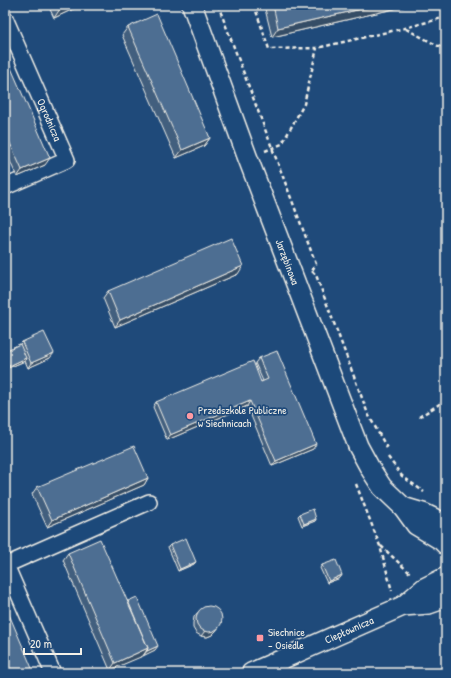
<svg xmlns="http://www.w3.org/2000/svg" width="451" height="678" font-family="'Patrick Hand',sans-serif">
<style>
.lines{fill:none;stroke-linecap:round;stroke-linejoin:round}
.minor-casing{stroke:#f4f1e8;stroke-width:18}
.tertiary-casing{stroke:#f4f1e8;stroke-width:22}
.path{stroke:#f4f1e8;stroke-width:2.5;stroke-dasharray:4 3;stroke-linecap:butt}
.minor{stroke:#1f4a7a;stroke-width:15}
.tertiary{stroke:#1f4a7a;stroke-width:19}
.wall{fill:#425f7e;stroke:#f4f1e8}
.shaded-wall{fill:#364d66;stroke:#f4f1e8}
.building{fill:#4d6e92;stroke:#f4f1e8}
.poi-dot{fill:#ff9aa2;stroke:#1f4a7a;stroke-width:1.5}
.labels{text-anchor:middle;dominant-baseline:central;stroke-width:3.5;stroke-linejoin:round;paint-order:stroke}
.street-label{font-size:11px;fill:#f4f1e8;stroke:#1f4a7a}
.poi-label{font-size:11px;fill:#f4f1e8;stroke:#1f4a7a;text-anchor:start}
</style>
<rect width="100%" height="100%" fill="#1f4a7a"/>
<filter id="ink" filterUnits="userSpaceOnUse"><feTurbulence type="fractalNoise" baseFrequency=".025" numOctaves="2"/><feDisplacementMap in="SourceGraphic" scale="8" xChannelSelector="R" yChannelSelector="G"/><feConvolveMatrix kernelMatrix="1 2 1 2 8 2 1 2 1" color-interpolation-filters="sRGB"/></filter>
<g filter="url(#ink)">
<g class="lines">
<!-- minor casing -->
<g class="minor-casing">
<g id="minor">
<path id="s1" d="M 5,18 L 67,160 L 5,187"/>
<path d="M 53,673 L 6,565 L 149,502"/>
</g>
</g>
<!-- tertiary casing -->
<g class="tertiary-casing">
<g id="tertiary">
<path id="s2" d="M 192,5 L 247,156 L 358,446 L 371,470 L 382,487 L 403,507 L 416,525 L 441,540 L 446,545"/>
<path d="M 403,507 L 423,513 L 446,524"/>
<path d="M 403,606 L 429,604 L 446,598"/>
<path id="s3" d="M 251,673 L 403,606 L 424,588 L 446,577"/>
</g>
</g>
<!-- path -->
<path class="path" d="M 218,5 L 316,264 L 311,272
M 254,5 L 269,49 L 317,48 L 405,28 L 446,17
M 406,29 L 446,50
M 265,151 L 282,144 L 304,104 L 317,48
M 312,271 L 316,275 L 368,414 L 388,450
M 419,417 L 446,400
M 388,457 L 402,476 L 424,492
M 356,484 L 380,546 L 392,591
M 381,546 L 411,574"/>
<!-- minor -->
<use href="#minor" class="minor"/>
<!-- tertiary -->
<use href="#tertiary" class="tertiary"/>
</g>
<!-- wall -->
<path class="wall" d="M 48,5 L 82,5 L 54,18 Z
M 264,5 L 411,5 L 272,37 Z
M 128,27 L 210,138 L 204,146 L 176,158 L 122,35 Z
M 5,54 L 45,165 L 17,177 L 5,150 Z
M 238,274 L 115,327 L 103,298 L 108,291 Z
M 22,342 L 50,358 L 28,368 L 25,361 L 8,368 L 5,363 L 5,351 L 20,344 Z
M 259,358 L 313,449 L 272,466 L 247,406 L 167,440 L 153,407 L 156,402 L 263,381 L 255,363 Z
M 148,478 L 144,485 L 47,527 L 32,494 L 37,487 Z
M 300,514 L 316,519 L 315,521 L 302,526 L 298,516 Z
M 170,545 L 196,562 L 194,564 L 178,571 L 168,547 Z
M 68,553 L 128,601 L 155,650 L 110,670 L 63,560 Z
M 322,565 L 342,575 L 340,578 L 327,583 L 320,568 Z
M 198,612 L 216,631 L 212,635 L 207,637 L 201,636 L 196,633 L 193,628 L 193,623 L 194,617 Z"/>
<!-- shaded-wall -->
<path class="shaded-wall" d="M 69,5 L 82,5 L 54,18 L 60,9 Z
M 379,5 L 411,5 L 272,37 L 278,28 Z
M 210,138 L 204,146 L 176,158 L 182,150 Z
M 50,158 L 45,165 L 17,177 L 22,170 Z
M 243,266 L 238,274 L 115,327 L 120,320 Z
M 54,353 L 50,358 L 28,368 L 31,363 Z
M 26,358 L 25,361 L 8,368 L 9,366 Z
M 250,401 L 247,406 L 167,440 L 170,435 Z
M 316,444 L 313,449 L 272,466 L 276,461 Z
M 148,478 L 144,485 L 47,527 L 52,520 Z
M 316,519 L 315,521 L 302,526 L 304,524 Z
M 196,562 L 194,564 L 178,571 L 180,569 Z
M 342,575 L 340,578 L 327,583 L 329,581 Z
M 220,626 L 216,631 L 212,635 L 207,637 L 201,636 L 205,631 Z
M 158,646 L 155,650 L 143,656 L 147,651 Z
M 148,648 L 143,656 L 110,670 L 115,663 Z"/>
<!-- building -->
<path class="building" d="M 58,5 L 69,5 L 60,9 Z
M 273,5 L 379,5 L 278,28 Z
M 157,14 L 210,138 L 182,150 L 128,27 Z
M 5,54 L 50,158 L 22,170 L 5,132 Z
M 231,238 L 243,266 L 120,320 L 108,291 Z
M 44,332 L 54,353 L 31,363 L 22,342 Z
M 20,344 L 26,358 L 9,366 L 5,356 L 5,351 Z
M 277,351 L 316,444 L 276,461 L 250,401 L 170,435 L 156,402 L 253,361 L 261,382 L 268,379 L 259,358 Z
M 134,446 L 148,478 L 52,520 L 37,487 Z
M 313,509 L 316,519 L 304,524 L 300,514 Z
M 186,538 L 196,562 L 180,569 L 170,545 Z
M 100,539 L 148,648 L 115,663 L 68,553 Z
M 336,560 L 342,575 L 329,581 L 322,565 Z
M 137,597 L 158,646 L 147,651 L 148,648 L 128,601 Z
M 5,605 L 34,673 L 5,673 Z
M196 619a13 13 0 1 1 26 0a13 13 0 1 1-26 0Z"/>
</g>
<!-- markers -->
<g class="poi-dot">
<circle cx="190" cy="416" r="4"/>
<rect x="256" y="634" width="8" height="8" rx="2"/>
</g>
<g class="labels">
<!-- street labels -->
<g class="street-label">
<text stroke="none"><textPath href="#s1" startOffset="111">Ogrodnicza</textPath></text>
<text stroke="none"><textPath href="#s2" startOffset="274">Jarzębinowa</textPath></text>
<text stroke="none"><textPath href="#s3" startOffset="107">Ciepłownicza</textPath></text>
</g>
<!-- poi labels -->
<g class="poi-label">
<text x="198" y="410">Przedszkole Publiczne<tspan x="198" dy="13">w Siechnicach</tspan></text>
<text x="268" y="632">Siechnice<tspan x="268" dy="13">– Osiedle</tspan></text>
</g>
</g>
<!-- margin -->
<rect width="451" height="678" fill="none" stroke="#1f4a7a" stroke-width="20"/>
<rect x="10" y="10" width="431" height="658" fill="none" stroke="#f4f1e8" stroke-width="1.5" filter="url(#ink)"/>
<!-- scale -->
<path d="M24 648v6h57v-6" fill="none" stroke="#f4f1e8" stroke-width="2"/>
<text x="30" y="648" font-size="12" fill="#f4f1e8" stroke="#1f4a7a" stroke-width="3" paint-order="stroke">20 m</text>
</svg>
